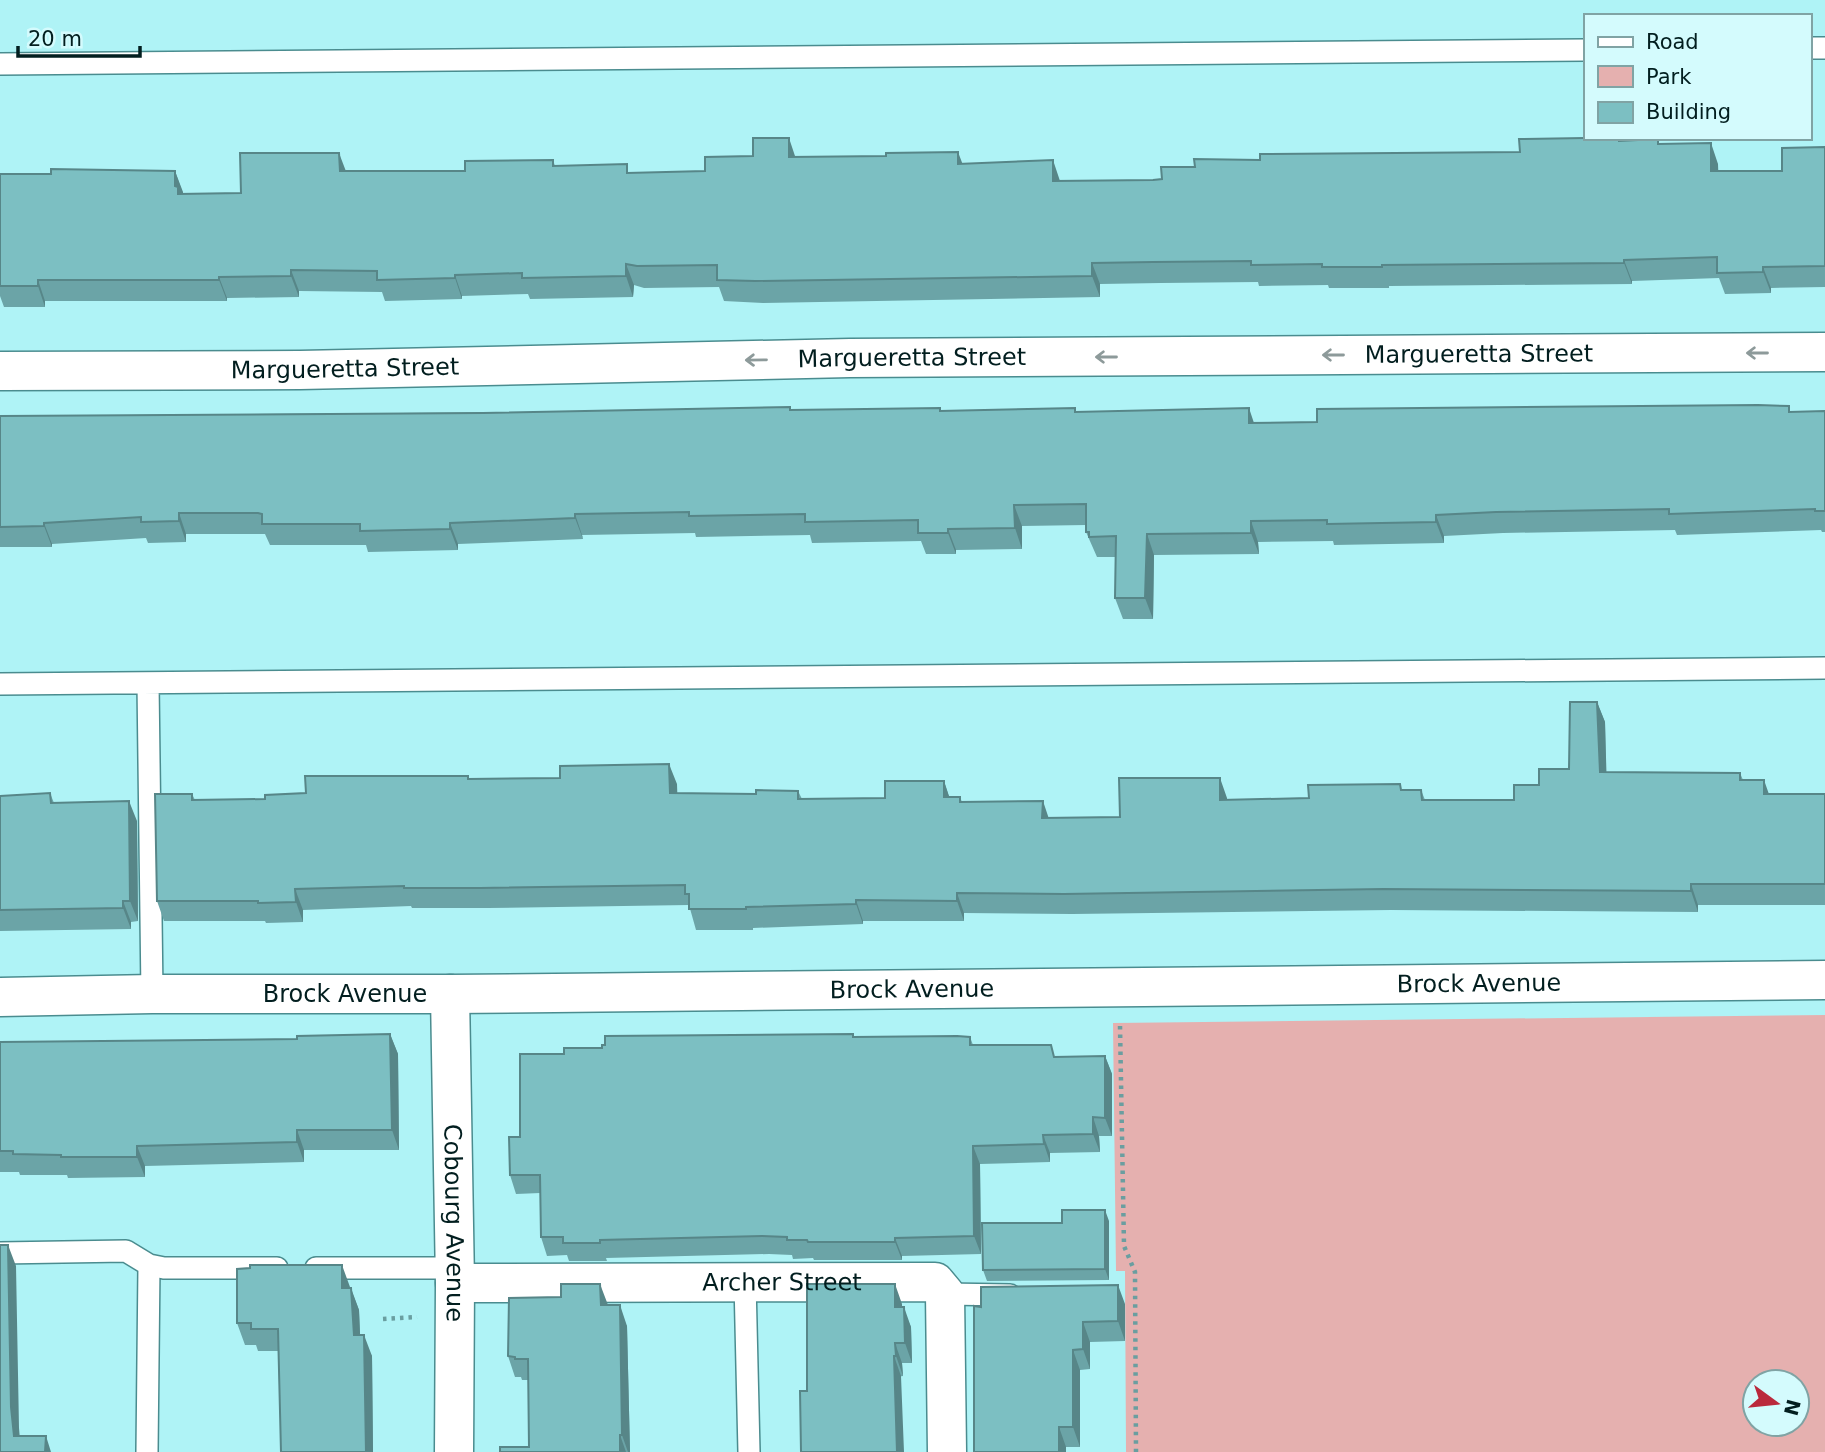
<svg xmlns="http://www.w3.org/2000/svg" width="1825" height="1452" font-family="'DejaVu Sans',sans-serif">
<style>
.green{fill:#e5b0af;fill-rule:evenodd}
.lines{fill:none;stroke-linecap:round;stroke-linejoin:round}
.service-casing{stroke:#4a8c8f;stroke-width:24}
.minor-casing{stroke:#4a8c8f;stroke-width:41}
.path{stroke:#6a9ea0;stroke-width:4.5;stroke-dasharray:3.5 5;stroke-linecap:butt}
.service{stroke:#fff;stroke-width:21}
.minor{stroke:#fff;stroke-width:38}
.wall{fill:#6ba4a7}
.shaded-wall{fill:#578688}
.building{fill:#7cbfc2;stroke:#578688;stroke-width:2}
.oneway{stroke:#8d9a9a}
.labels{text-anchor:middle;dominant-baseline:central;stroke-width:5;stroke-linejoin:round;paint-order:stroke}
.street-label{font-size:24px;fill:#021e1f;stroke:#d4fbfd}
</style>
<rect width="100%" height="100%" fill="#aff3f6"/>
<!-- green -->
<path class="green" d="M 1825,1015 L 1825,1452 L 1126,1452 L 1125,1271 L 1116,1271 L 1113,1023 ZM 1797,1382 L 1797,1424 L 1755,1424 L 1755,1382 Z"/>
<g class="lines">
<!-- service casing -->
<g class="service-casing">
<path id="service" d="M 1809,48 L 1825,48
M 0,64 L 1585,50
M 148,683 L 152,994
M 0,684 L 1825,668
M 0,1253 L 126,1251 L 149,1265 L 164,1268 L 277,1268
M 316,1268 L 455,1268
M 745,1282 L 749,1452
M 945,1294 L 1010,1295
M 147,1452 L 149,1265"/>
</g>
<!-- minor casing -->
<g class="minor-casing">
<g id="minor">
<path id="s1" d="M 0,371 L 300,370 L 850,358 L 1825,352"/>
<path id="s2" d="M 450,994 L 455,1283 L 454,1452"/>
<path id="s3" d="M 0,997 L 152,994 L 450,994 L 1825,980"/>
<path id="s4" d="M 455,1283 L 935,1282 L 945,1294 L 947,1452"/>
</g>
</g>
<!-- path -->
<path class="path" d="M 1120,1026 L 1124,1246 L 1135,1272 L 1136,1452
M 383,1319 L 417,1317"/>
<!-- service -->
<use href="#service" class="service"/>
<!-- minor -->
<use href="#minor" class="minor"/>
</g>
<!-- wall -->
<path class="wall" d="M 1619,138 L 1620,141 L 1658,139 L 1659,144 L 1718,164 L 1718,171 L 1782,171 L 1825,147 L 1825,287 L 1771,288 L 1771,293 L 1725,294 L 1719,278 L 1632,281 L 1632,284 L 1389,286 L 1389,288 L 1329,288 L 1328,285 L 1259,286 L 1258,282 L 1161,283 L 1100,284 L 1100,297 L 763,303 L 724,301 L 719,287 L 644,288 L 634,285 L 633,297 L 530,299 L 528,294 L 462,296 L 462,299 L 385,301 L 382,292 L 299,291 L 299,297 L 227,298 L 227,301 L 45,301 L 45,307 L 4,307 L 0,296 L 0,174 L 175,171 L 183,194 L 241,193 L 346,171 L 465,171 L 553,160 L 555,166 L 630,173 L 705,171 L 795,157 L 962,164 L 1060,181 L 1153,180 L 1162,179 L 1195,167 L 1260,160 L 1520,152 Z
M 791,410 L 1076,412 L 1254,423 L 1825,411 L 1825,532 L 1822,532 L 1821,530 L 1677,535 L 1675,530 L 1503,533 L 1444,536 L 1444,543 L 1334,545 L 1333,541 L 1258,542 L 1259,554 L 1154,555 L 1153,619 L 1123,619 L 1115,598 L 1116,557 L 1097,557 L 1086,532 L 1086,525 L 1022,526 L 1022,549 L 956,550 L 956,554 L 926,554 L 921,541 L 812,543 L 810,535 L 696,537 L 695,533 L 582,535 L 583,539 L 458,544 L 458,550 L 368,552 L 366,545 L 270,545 L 265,534 L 186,534 L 186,542 L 148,543 L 146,538 L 52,544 L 52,547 L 0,547 L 0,416 Z
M 1597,702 L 1605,722 L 1606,772 L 1740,773 L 1743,780 L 1769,794 L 1825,794 L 1825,905 L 1698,905 L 1698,912 L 1391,910 L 1072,914 L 964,913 L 964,921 L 863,921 L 863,924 L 753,928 L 753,930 L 696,930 L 689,905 L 488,908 L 412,908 L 411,906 L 303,910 L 303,922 L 266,923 L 265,921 L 164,921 L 157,901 L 192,794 L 195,800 L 265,799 L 306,793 L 468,776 L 469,779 L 677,784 L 677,793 L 756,794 L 798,791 L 802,799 L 885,798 L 944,781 L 949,797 L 960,797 L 962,802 L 1049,818 L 1120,817 L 1227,798 L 1227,800 L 1309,798 L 1402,790 L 1421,790 L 1425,800 L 1514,800 L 1539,785 L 1569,769 Z
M 50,793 L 54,803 L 137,821 L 138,921 L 131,922 L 131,929 L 0,931 L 0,796 Z
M 390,1034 L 398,1054 L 399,1150 L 304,1150 L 304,1162 L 145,1166 L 145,1177 L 68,1178 L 67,1175 L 20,1175 L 19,1172 L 0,1172 L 0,1042 L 297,1039 Z
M 854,1037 L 970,1037 L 973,1045 L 1056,1057 L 1105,1056 L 1112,1074 L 1112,1136 L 1099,1136 L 1100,1152 L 1050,1153 L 1050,1162 L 980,1164 L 981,1254 L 902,1256 L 902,1260 L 814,1260 L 813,1258 L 793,1259 L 792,1255 L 769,1254 L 606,1258 L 607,1261 L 569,1261 L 567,1255 L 547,1256 L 541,1237 L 540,1193 L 516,1194 L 510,1175 L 520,1137 L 564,1054 L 602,1048 Z
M 1109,1221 L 1109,1280 L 987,1281 L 983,1270 L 1062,1223 Z
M 350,1287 L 359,1310 L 360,1335 L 372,1356 L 373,1452 L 281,1452 L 278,1351 L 258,1351 L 256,1345 L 245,1345 L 237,1323 Z
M 902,1304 L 902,1307 L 911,1327 L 912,1363 L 902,1363 L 903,1376 L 807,1391 Z
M 1125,1304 L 1125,1341 L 1090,1342 L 1090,1369 L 1080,1370 L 1080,1447 L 1066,1447 L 1066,1452 L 974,1452 L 974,1306 Z
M 608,1305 L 627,1326 L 630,1452 L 500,1452 L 529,1447 L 528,1380 L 522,1380 L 521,1377 L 515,1377 L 508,1356 Z"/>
<!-- shaded-wall -->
<path class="shaded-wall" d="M 789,138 L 796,159 L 789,157 Z
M 1711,143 L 1718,164 L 1719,192 L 1711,171 Z
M 958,152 L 966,173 L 958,164 Z
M 339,153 L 347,174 L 340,171 Z
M 1053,160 L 1060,181 L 1053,181 Z
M 175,171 L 183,192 L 183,200 L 186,208 L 175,186 Z
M 1624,260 L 1632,281 L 1632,284 L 1624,263 Z
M 1092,263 L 1100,284 L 1100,297 L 1092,276 Z
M 626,264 L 634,285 L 633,297 L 626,276 Z
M 1763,267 L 1771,288 L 1771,293 L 1763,272 Z
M 291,270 L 299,291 L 299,297 L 291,276 Z
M 455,275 L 462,296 L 462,299 L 455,278 Z
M 219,277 L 227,298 L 227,301 L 219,280 Z
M 38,280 L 45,301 L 45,307 L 38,286 Z
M 1249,408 L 1256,429 L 1249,423 Z
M 1014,505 L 1022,526 L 1022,549 L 1015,528 Z
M 179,513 L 186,534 L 186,542 L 179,521 Z
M 575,514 L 582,535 L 583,539 L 575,518 Z
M 1436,515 L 1444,536 L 1444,543 L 1436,522 Z
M 1251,521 L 1258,542 L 1259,554 L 1251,533 Z
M 44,523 L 52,544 L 52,547 L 44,526 Z
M 450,523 L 458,544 L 458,550 L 450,529 Z
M 948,529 L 956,550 L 956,554 L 948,533 Z
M 1147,534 L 1154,555 L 1153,619 L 1145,598 Z
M 1597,702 L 1605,722 L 1607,792 L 1600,772 Z
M 669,764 L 677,784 L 678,814 L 670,793 Z
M 1220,778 L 1227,798 L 1228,821 L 1220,800 Z
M 1764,780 L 1771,800 L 1764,794 Z
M 944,781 L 951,802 L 944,797 Z
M 129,801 L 137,821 L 138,921 L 130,901 Z
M 1043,801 L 1050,822 L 1042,818 Z
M 1691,884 L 1698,905 L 1698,912 L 1691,891 Z
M 295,889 L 303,910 L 303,922 L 296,902 Z
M 957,893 L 964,913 L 964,921 L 957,901 Z
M 856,900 L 863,921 L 863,924 L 856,904 Z
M 123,901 L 131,922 L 131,929 L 123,908 Z
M 390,1034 L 398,1054 L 399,1150 L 392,1130 Z
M 1105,1056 L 1112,1074 L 1112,1136 L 1105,1118 Z
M 1093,1117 L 1099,1136 L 1100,1152 L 1093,1134 Z
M 297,1130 L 304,1150 L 304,1162 L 297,1142 Z
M 1043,1135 L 1050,1153 L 1050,1162 L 1044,1144 Z
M 137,1146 L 145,1166 L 145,1177 L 137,1157 Z
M 973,1146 L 980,1164 L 981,1254 L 974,1236 Z
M 1105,1210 L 1109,1221 L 1109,1280 L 1105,1269 Z
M 895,1238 L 902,1256 L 902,1260 L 895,1242 Z
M 8,1245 L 16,1266 L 19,1428 L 21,1452 L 14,1436 L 11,1407 Z
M 342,1265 L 350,1287 L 350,1310 L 342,1288 Z
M 600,1284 L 608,1305 L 601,1305 Z
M 895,1284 L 902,1304 L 902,1327 L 895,1307 Z
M 1118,1285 L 1125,1304 L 1125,1341 L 1118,1321 Z
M 351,1288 L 359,1310 L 361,1356 L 354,1335 Z
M 620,1305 L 627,1326 L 630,1452 L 628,1452 L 622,1435 Z
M 904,1307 L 911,1327 L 912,1363 L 905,1343 Z
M 1083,1322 L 1090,1342 L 1090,1369 L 1083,1349 Z
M 364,1335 L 372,1356 L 373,1452 L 366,1452 Z
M 895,1343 L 902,1363 L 903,1376 L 896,1356 Z
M 1073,1350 L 1080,1370 L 1080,1447 L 1073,1427 Z
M 894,1356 L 901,1376 L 904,1452 L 897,1452 Z
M 1059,1427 L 1066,1447 L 1066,1452 L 1059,1452 Z
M 620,1435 L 626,1452 L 620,1452 Z
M 46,1436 L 51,1452 L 45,1452 Z"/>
<!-- building -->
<path class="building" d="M 753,138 L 789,138 L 789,157 L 886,156 L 886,153 L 958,152 L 958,164 L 1053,160 L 1053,181 L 1153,180 L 1162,179 L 1161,167 L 1195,167 L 1194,159 L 1260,160 L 1260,154 L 1520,152 L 1519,139 L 1585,138 L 1619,138 L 1619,141 L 1658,139 L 1658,144 L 1711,143 L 1711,171 L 1782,171 L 1782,148 L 1825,147 L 1825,266 L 1763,267 L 1763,272 L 1717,273 L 1717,257 L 1624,260 L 1624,263 L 1382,265 L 1382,267 L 1322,267 L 1322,264 L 1251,265 L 1251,261 L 1153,262 L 1092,263 L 1092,276 L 755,281 L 717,280 L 717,265 L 637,266 L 626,264 L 626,276 L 522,278 L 522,273 L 455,275 L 455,278 L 377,280 L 377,271 L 291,270 L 291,276 L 219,277 L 219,280 L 38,280 L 38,286 L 0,286 L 0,174 L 51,174 L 51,169 L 175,171 L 175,186 L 178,187 L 178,194 L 241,193 L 240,153 L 339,153 L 340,171 L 465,171 L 465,161 L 553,160 L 553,166 L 627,164 L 627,173 L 705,171 L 705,157 L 753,156 Z
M 1758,405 L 1789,406 L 1789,412 L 1825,411 L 1825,511 L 1815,511 L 1815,509 L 1669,514 L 1669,509 L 1496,512 L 1436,515 L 1436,522 L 1327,524 L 1327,520 L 1251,521 L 1251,533 L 1147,534 L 1145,598 L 1115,598 L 1116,536 L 1089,537 L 1089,532 L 1086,532 L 1086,504 L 1014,505 L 1015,528 L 948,529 L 948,533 L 918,533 L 918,520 L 805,522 L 805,514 L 689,516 L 689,512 L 575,514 L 575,518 L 450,523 L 450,529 L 360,531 L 360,524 L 262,524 L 262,514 L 258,513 L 179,513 L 179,521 L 141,522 L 141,517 L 44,523 L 44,526 L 0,527 L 0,416 L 483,413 L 790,407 L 790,410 L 940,408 L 940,411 L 1075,408 L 1075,412 L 1249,408 L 1249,423 L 1317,422 L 1317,409 Z
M 1570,702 L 1597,702 L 1600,772 L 1740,773 L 1740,780 L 1764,780 L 1764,794 L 1825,794 L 1825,884 L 1691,884 L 1691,891 L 1383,889 L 1064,894 L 957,893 L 957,901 L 856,900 L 856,904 L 746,907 L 746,909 L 689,909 L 689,894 L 685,894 L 685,885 L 480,888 L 404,888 L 404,886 L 295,889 L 296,902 L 258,903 L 258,901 L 157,901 L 155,794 L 192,794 L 192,800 L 265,799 L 265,795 L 306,793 L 305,776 L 468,776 L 468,779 L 560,778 L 560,766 L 669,764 L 670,793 L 756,794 L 756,790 L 798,791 L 798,799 L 885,798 L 885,781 L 944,781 L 944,797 L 960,797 L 960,802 L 1043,801 L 1042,818 L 1120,817 L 1119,778 L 1220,778 L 1220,800 L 1309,798 L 1308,785 L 1400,784 L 1401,790 L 1421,790 L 1422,800 L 1514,800 L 1514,785 L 1539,785 L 1539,769 L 1569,769 Z
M 50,793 L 51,803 L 129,801 L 130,901 L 123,901 L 123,908 L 0,910 L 0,796 Z
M 390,1034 L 392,1130 L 297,1130 L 297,1142 L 137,1146 L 137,1157 L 61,1157 L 61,1155 L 13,1154 L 13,1151 L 0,1151 L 0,1042 L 297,1039 L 297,1036 Z
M 853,1034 L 853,1037 L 957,1036 L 970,1037 L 970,1045 L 1051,1045 L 1054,1057 L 1105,1056 L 1105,1118 L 1093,1117 L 1093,1134 L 1043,1135 L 1044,1144 L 973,1146 L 974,1236 L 895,1238 L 895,1242 L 808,1242 L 807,1240 L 787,1240 L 787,1237 L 762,1236 L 600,1240 L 600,1243 L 563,1243 L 563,1237 L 541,1237 L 540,1175 L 510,1175 L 509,1137 L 520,1137 L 520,1054 L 564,1054 L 564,1048 L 602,1048 L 602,1045 L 605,1045 L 605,1036 Z
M 1062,1210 L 1105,1210 L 1105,1269 L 983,1270 L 982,1223 L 1062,1223 Z
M 0,1245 L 8,1245 L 11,1407 L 14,1436 L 46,1436 L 45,1452 L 0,1452 Z
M 250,1265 L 342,1265 L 342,1288 L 351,1288 L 354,1335 L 364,1335 L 366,1452 L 281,1452 L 278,1329 L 251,1329 L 251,1323 L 237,1323 L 237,1269 L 250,1268 Z
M 561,1284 L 600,1284 L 601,1305 L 620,1305 L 622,1435 L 620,1435 L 620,1452 L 500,1452 L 500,1447 L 529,1447 L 528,1359 L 515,1359 L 515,1357 L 508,1356 L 509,1298 L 561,1297 Z
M 807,1284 L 895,1284 L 895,1307 L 904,1307 L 905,1343 L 895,1343 L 896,1356 L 894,1356 L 897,1452 L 801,1452 L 800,1391 L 807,1391 Z
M 1118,1285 L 1118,1321 L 1083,1322 L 1083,1349 L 1073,1350 L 1073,1427 L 1059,1427 L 1059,1452 L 974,1452 L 974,1306 L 981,1307 L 981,1287 Z"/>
<!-- one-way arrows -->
<defs><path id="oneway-shaft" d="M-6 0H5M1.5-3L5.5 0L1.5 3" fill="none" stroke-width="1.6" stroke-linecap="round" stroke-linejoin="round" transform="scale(1.75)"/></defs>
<g class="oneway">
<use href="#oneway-shaft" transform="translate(1757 353) rotate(180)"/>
<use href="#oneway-shaft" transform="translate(1333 355) rotate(180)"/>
<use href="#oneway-shaft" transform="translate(1106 357) rotate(180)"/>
<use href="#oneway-shaft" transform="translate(756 360) rotate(179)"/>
</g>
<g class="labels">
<!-- street labels -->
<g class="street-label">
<text stroke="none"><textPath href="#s1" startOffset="1479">Margueretta Street</textPath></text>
<text stroke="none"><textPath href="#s1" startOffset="912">Margueretta Street</textPath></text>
<text stroke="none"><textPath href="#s1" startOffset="345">Margueretta Street</textPath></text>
<text stroke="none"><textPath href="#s3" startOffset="1479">Brock Avenue</textPath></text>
<text stroke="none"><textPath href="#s3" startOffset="912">Brock Avenue</textPath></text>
<text stroke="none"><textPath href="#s3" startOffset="345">Brock Avenue</textPath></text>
<text stroke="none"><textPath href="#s2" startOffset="229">Cobourg Avenue</textPath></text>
<text stroke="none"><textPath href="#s4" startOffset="327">Archer Street</textPath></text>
</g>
</g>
<!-- legend -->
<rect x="1584" y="14" width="228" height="126" fill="#d4fbfd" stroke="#80a3a4" stroke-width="2"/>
<rect x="1598" y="37" width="35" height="10" fill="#ffffff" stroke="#80a3a4" stroke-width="2"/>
<text x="1646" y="49" font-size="21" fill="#021e1f">Road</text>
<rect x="1598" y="66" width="35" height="21" fill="#e5b0af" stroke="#80a3a4" stroke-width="2"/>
<text x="1646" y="84" font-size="21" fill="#021e1f">Park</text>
<rect x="1598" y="102" width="35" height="21" fill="#7cbfc2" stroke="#80a3a4" stroke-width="2"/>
<text x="1646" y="119" font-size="21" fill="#021e1f">Building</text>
<!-- north arrow -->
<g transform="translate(1776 1403) rotate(105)"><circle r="33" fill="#d4fbfd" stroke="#80a3a4" stroke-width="2"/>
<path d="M0-5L12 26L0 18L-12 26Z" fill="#ba293c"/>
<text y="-10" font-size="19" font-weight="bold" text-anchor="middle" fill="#021e1f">N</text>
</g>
<!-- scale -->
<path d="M18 46v10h122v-10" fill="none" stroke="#021e1f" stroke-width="3.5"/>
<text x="28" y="46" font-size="21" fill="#021e1f" stroke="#d4fbfd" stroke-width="5" paint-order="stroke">20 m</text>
</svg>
